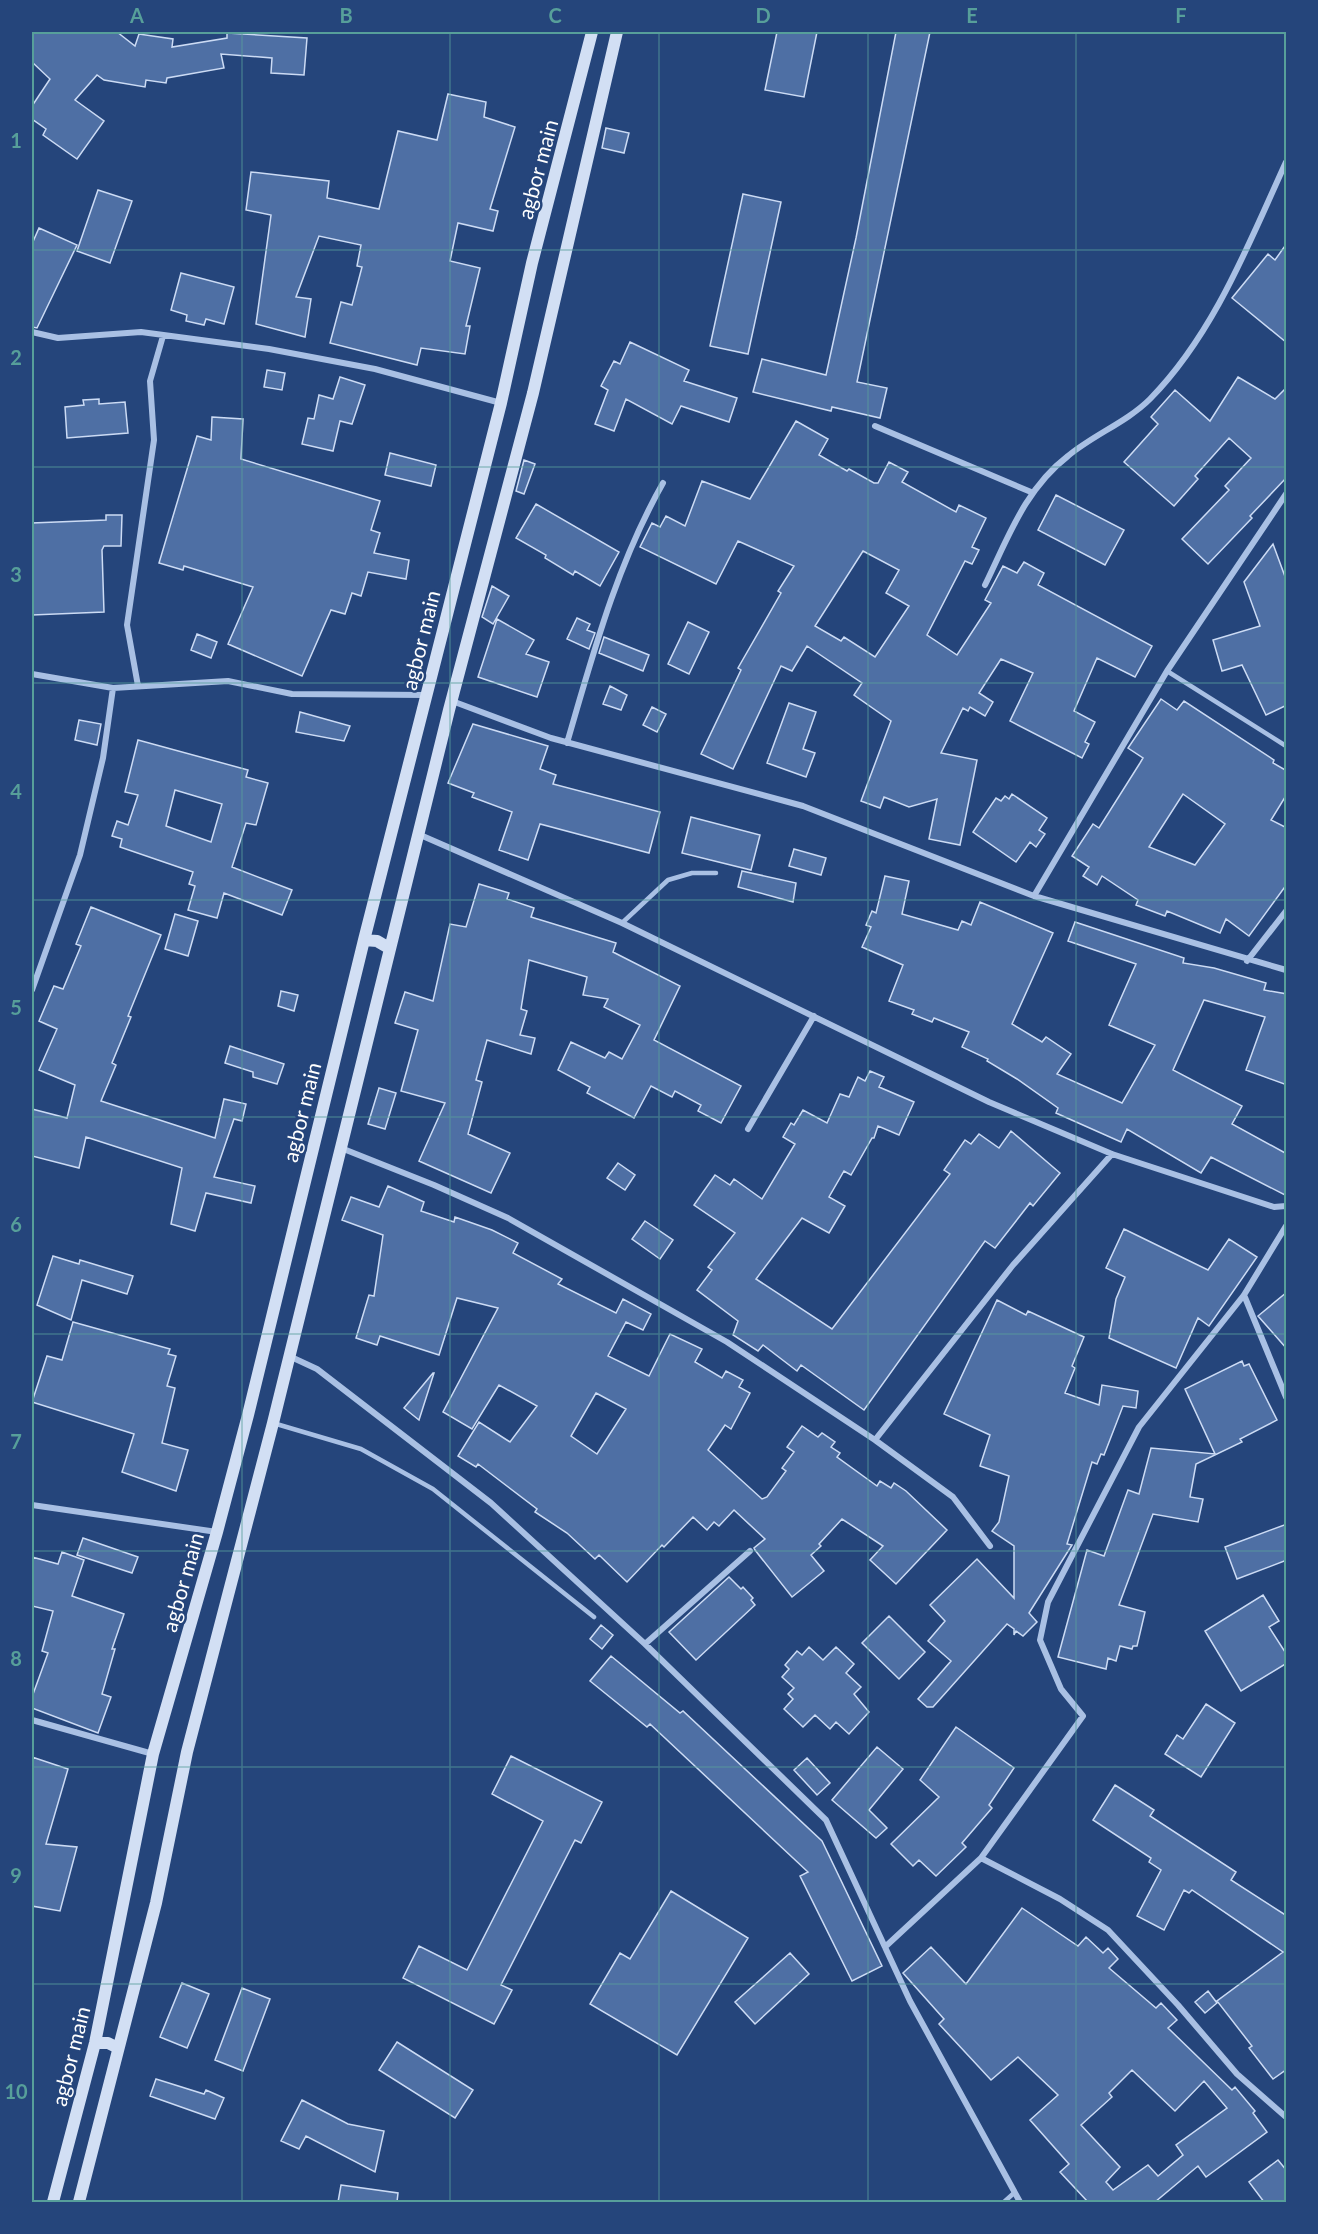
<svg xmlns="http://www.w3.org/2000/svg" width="1318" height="2234" font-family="Lato,sans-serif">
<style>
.building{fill:#4e6fa4;stroke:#ccdbf4;stroke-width:1.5;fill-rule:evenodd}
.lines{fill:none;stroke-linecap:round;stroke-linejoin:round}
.service{stroke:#a9c0e4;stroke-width:4.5}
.minor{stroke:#a9c0e4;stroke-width:6}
.secondary{stroke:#d2dff4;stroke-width:12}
.grid{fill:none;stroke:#579f9a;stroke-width:1.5;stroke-opacity:0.55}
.labels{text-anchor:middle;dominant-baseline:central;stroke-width:5;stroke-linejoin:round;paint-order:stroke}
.street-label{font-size:21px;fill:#fff;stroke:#25457b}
.neatline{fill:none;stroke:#579f9a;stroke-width:2}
.grid-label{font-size:20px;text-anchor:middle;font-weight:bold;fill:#579f9a}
</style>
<rect width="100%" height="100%" fill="#25457b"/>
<!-- building -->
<path class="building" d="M 32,32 L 117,32 L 135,46 L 139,34 L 173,39 L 172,47 L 227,38 L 227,33 L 307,38 L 304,75 L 271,73 L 272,58 L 221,54 L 224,68 L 167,78 L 166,83 L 146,80 L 145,87 L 104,80 L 97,75 L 75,100 L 104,121 L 77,159 L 43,135 L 46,129 L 32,119 L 32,106 L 50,79 L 32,62 Z
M 777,32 L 817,32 L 804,97 L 765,90 Z
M 896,32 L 930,32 L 857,382 L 887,388 L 880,418 L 832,407 L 831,411 L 753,392 L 762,359 L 826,375 L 856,238 Z
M 448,94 L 486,102 L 484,117 L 515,127 L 490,209 L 498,211 L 493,231 L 458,223 L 450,261 L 480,268 L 466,326 L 470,326 L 465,354 L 421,348 L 417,365 L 330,343 L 341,302 L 352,305 L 362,267 L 357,266 L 361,245 L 319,236 L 296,297 L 311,299 L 305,337 L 256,324 L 271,215 L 246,210 L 251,172 L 329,181 L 327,198 L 379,209 L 398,131 L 437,140 Z
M 606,128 L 629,133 L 624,153 L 602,148 Z
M 98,190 L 132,201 L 110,263 L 77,251 Z
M 743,194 L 781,202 L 748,354 L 710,346 Z
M 39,228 L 77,245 L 37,328 L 32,327 L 32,244 Z
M 1287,243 L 1287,343 L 1232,298 L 1268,254 L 1275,260 Z
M 181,273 L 234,287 L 224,324 L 206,319 L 204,325 L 186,321 L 187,315 L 171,310 Z
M 630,342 L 689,370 L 684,381 L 737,398 L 729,422 L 681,406 L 672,424 L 626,399 L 614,431 L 595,424 L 608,390 L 601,386 L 614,361 L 620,364 Z
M 267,370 L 285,373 L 282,390 L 264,387 Z
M 340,377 L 365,385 L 352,424 L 340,421 L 333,451 L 302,444 L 308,418 L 314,419 L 319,395 L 333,399 Z
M 1238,377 L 1275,399 L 1287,387 L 1287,477 L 1250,516 L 1252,518 L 1208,564 L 1182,539 L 1229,490 L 1225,486 L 1251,458 L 1229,438 L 1195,476 L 1198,479 L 1174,506 L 1124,462 L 1158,424 L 1151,417 L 1175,390 L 1210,421 Z
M 99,399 L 99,404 L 125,402 L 128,433 L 67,438 L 65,407 L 84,405 L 83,400 Z
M 212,417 L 243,419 L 241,459 L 380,501 L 371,530 L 380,533 L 374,553 L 409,560 L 406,579 L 368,572 L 361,596 L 352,593 L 345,614 L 331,610 L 302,676 L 228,644 L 253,587 L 184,566 L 183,570 L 159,563 L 197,436 L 211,440 Z
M 796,421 L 828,439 L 819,455 L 847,471 L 849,469 L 874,483 L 878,483 L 889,462 L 908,472 L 902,482 L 956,512 L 959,505 L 986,518 L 972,547 L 979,550 L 972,564 L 965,561 L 927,635 L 957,655 L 991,603 L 985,600 L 1003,566 L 1017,573 L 1024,562 L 1044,573 L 1038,585 L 1152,646 L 1135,677 L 1097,658 L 1074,711 L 1095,722 L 1085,742 L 1089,744 L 1082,758 L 1010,721 L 1033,673 L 1001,659 L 979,693 L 993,702 L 985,716 L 970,707 L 968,711 L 963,708 L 941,753 L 977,760 L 960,845 L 929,839 L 937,799 L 909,807 L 884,797 L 880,808 L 861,801 L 891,721 L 854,695 L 862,683 L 807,646 L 792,671 L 781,666 L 733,769 L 701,754 L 741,670 L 738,668 L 781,593 L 778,591 L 794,566 L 738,541 L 716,584 L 640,547 L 652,523 L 660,527 L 666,516 L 685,526 L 702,481 L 750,499 ZM 863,551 L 899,570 L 886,593 L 909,606 L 875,657 L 844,637 L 841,641 L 815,626 Z
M 390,453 L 436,465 L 431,486 L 385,475 Z
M 524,460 L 535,464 L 524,494 L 516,491 Z
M 1056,495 L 1124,530 L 1105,565 L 1038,530 Z
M 536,504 L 619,552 L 600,586 L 575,571 L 573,575 L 545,558 L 546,555 L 516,538 Z
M 106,515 L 122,515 L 121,546 L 104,546 L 102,550 L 104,612 L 32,615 L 32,523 L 106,520 Z
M 1273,544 L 1287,582 L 1287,705 L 1266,715 L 1242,665 L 1222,671 L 1213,640 L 1260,626 L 1244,582 Z
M 492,586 L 509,596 L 493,624 L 482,617 Z
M 577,618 L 590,624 L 587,630 L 595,633 L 589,649 L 567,639 Z
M 497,619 L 534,640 L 526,654 L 549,662 L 537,697 L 478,677 Z
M 688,622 L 709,632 L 689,674 L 668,664 Z
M 197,634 L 217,642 L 211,658 L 191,650 Z
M 604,637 L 649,655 L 643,671 L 599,653 Z
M 610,686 L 627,695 L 621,710 L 603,704 Z
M 1161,699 L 1177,710 L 1184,701 L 1274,760 L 1273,763 L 1287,771 L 1287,794 L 1271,820 L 1287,828 L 1287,884 L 1249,936 L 1226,919 L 1220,933 L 1167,911 L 1165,916 L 1136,905 L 1138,900 L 1102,876 L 1097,885 L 1083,876 L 1089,867 L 1072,856 L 1093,824 L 1099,828 L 1140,763 L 1143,758 L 1128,748 ZM 1183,794 L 1225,824 L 1195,865 L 1149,847 Z
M 789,703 L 816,712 L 803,749 L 815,753 L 806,777 L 767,763 Z
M 652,707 L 666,714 L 657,732 L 643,725 Z
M 300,712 L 350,726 L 344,741 L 296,732 Z
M 79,720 L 101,724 L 97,745 L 75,740 Z
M 473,724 L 548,746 L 540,769 L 556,775 L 553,784 L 660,812 L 649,853 L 540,824 L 528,860 L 499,850 L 512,812 L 472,797 L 474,793 L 448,783 Z
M 138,740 L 248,770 L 246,777 L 268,783 L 256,825 L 246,823 L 232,867 L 292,890 L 282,915 L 224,893 L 217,918 L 188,910 L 195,886 L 189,884 L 193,872 L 120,847 L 122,839 L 112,836 L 117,821 L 128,825 L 138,795 L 125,792 ZM 175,790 L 222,804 L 211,842 L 166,826 Z
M 1012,794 L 1047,818 L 1039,830 L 1045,834 L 1036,847 L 1030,842 L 1016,862 L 973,832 L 996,798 L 1001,801 L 1005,796 L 1009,799 Z
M 691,817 L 760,835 L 751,870 L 682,853 Z
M 794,849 L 826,858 L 821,875 L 789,866 Z
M 742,871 L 796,883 L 793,902 L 738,887 Z
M 885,876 L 909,881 L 902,914 L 958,930 L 962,921 L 971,925 L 980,902 L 1053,933 L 1012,1024 L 1042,1042 L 1046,1037 L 1071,1054 L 1057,1074 L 1122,1103 L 1155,1045 L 1109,1025 L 1136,964 L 1068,941 L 1075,922 L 1184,958 L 1183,963 L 1214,968 L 1266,983 L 1264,990 L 1287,994 L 1287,1085 L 1246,1070 L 1265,1017 L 1204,1000 L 1173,1070 L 1242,1106 L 1232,1124 L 1287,1154 L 1287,1196 L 1211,1157 L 1201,1173 L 1127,1129 L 1121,1142 L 1056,1113 L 1058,1108 L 1017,1079 L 987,1061 L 988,1059 L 962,1047 L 969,1032 L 934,1018 L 932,1022 L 912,1014 L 914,1010 L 889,1001 L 903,965 L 862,947 L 871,927 L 866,925 L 872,911 L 876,913 Z
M 479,884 L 509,893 L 507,899 L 534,908 L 531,917 L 616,943 L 613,952 L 680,986 L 654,1040 L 741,1086 L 721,1123 L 698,1111 L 701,1105 L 675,1091 L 672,1097 L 651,1086 L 634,1118 L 587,1093 L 590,1087 L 558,1070 L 571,1042 L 605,1058 L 609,1052 L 622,1059 L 640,1025 L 604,1007 L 608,999 L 583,995 L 587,977 L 529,960 L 521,1009 L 527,1011 L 520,1035 L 535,1038 L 531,1054 L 487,1040 L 476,1080 L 482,1082 L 468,1134 L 510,1153 L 491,1193 L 419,1161 L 445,1103 L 401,1091 L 418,1030 L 395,1023 L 405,992 L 433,1001 L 450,924 L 466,927 Z
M 91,907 L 161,935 L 128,1016 L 131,1017 L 112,1063 L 116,1065 L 101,1101 L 215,1138 L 224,1099 L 246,1104 L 242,1121 L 234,1119 L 214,1177 L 255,1186 L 251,1203 L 206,1193 L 195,1231 L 171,1224 L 182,1168 L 86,1137 L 79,1168 L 32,1156 L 32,1109 L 67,1118 L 75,1085 L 39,1070 L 57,1029 L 39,1021 L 54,986 L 63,989 L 81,946 L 76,944 Z
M 175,914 L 198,921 L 188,956 L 165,949 Z
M 281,991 L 298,995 L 294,1011 L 278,1006 Z
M 230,1046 L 284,1064 L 277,1084 L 253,1077 L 253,1072 L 225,1063 Z
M 870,1071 L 884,1077 L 879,1087 L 914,1102 L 899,1135 L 878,1126 L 874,1138 L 872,1138 L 851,1175 L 844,1171 L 829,1197 L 845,1206 L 829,1233 L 802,1218 L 756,1279 L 832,1329 L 950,1174 L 944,1170 L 965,1140 L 971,1144 L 979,1134 L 999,1148 L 1011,1131 L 1060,1173 L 1033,1206 L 1030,1203 L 995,1248 L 985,1241 L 864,1410 L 801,1365 L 797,1371 L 763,1345 L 758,1351 L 733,1335 L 738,1321 L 697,1290 L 712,1270 L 708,1267 L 735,1233 L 694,1205 L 715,1175 L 730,1185 L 734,1179 L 762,1199 L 795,1144 L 783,1137 L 791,1123 L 794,1125 L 803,1110 L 827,1123 L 840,1094 L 849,1097 L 858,1077 L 865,1081 Z
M 379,1088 L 396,1093 L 385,1129 L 368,1124 Z
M 618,1163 L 635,1175 L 625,1190 L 607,1178 Z
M 388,1186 L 424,1202 L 421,1211 L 454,1222 L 455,1217 L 492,1230 L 518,1243 L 513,1253 L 562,1279 L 558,1284 L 616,1313 L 623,1299 L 651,1314 L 643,1330 L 626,1322 L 608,1356 L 649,1376 L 670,1334 L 702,1349 L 695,1362 L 722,1378 L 726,1371 L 743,1380 L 739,1387 L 750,1393 L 731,1429 L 725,1425 L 708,1450 L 762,1499 L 767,1497 L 786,1471 L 782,1468 L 794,1452 L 787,1447 L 802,1426 L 818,1437 L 822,1433 L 835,1442 L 831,1447 L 840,1453 L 837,1457 L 877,1486 L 880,1481 L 891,1488 L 894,1483 L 906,1491 L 947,1530 L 896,1584 L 870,1560 L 883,1546 L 842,1519 L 819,1544 L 821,1546 L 811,1555 L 824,1571 L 792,1597 L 755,1550 L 754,1548 L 765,1539 L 734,1510 L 719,1526 L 714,1522 L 707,1530 L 693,1517 L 664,1547 L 662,1545 L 627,1582 L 599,1555 L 595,1559 L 567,1533 L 535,1512 L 537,1509 L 478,1464 L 476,1467 L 458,1456 L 479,1422 L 510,1442 L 537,1406 L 499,1385 L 472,1429 L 443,1412 L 498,1308 L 457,1298 L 439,1355 L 380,1336 L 377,1345 L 356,1338 L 369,1295 L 374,1296 L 383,1235 L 342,1220 L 351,1197 L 379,1207 ZM 596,1393 L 626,1409 L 597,1454 L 571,1436 Z
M 645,1221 L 673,1240 L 660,1259 L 632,1239 Z
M 1124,1229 L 1208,1270 L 1229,1239 L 1257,1257 L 1209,1326 L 1198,1318 L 1176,1368 L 1109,1338 L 1116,1299 L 1125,1277 L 1106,1268 Z
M 53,1256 L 79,1264 L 80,1260 L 133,1276 L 127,1294 L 82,1280 L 71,1320 L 37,1305 Z
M 1287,1292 L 1287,1349 L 1258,1316 Z
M 997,1300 L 1026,1315 L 1028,1311 L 1084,1337 L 1072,1366 L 1075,1368 L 1065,1393 L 1099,1405 L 1102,1385 L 1138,1391 L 1136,1408 L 1123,1406 L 1104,1455 L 1101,1454 L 1097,1464 L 1092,1462 L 1067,1544 L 1072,1545 L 1029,1613 L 1037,1622 L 1023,1636 L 1016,1631 L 1014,1635 L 1014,1629 L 1007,1624 L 933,1707 L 927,1707 L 918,1699 L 951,1661 L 928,1641 L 945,1621 L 930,1605 L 977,1559 L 1014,1598 L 1014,1546 L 992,1531 L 999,1522 L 1009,1476 L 980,1466 L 990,1435 L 944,1414 Z
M 73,1322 L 170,1349 L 168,1354 L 176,1356 L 167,1386 L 175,1388 L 162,1443 L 188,1450 L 176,1491 L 122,1472 L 134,1434 L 32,1402 L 47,1356 L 62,1360 Z
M 1242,1361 L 1244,1366 L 1249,1364 L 1277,1420 L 1240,1439 L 1242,1442 L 1196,1464 L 1190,1497 L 1203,1499 L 1198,1522 L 1153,1514 L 1119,1605 L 1145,1612 L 1137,1646 L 1133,1646 L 1132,1649 L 1120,1646 L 1116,1661 L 1108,1658 L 1106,1669 L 1058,1657 L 1087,1550 L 1104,1556 L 1128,1490 L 1139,1494 L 1151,1448 L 1215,1454 L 1185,1389 Z
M 433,1373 L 434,1373 L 419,1420 L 404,1408 Z
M 1287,1524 L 1287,1560 L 1237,1579 L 1225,1547 Z
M 83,1538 L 138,1557 L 132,1573 L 77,1555 Z
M 62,1552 L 84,1560 L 72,1596 L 124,1614 L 112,1649 L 115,1649 L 102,1694 L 111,1697 L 98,1733 L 32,1708 L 32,1697 L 48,1653 L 42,1651 L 53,1611 L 32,1606 L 32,1557 L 58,1564 Z
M 729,1577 L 741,1589 L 743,1587 L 753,1598 L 751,1600 L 755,1605 L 696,1660 L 669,1632 Z
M 1263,1595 L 1279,1621 L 1269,1627 L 1287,1655 L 1287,1663 L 1241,1691 L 1205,1631 Z
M 889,1616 L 925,1652 L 899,1679 L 862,1643 Z
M 601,1625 L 613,1635 L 602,1649 L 590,1639 Z
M 809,1647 L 823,1660 L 836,1647 L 854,1664 L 846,1673 L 861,1687 L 854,1694 L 869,1712 L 849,1734 L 836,1722 L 830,1729 L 815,1715 L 803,1727 L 784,1709 L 793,1699 L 788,1694 L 794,1688 L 782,1677 L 789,1669 L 785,1665 L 797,1651 L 802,1655 Z
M 611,1656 L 680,1713 L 683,1711 L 822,1841 L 882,1966 L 852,1981 L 800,1876 L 808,1872 L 650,1724 L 647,1727 L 590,1681 Z
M 1206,1704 L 1235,1723 L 1201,1777 L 1165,1754 L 1177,1735 L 1183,1739 Z
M 956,1727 L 1014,1768 L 989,1805 L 992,1808 L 962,1843 L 966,1847 L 936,1876 L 919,1860 L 913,1866 L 891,1844 L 939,1797 L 920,1780 Z
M 877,1747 L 903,1769 L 869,1810 L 887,1828 L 876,1838 L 832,1800 Z
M 511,1756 L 602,1802 L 581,1843 L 575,1840 L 501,1985 L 512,1990 L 494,2024 L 403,1978 L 419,1946 L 467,1970 L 543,1821 L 492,1794 Z
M 32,1757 L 68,1769 L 46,1844 L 77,1847 L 60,1911 L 32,1906 Z
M 807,1758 L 830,1783 L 817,1795 L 794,1770 Z
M 1115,1785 L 1154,1810 L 1150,1816 L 1236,1872 L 1231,1880 L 1287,1916 L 1287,2069 L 1273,2079 L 1249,2048 L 1252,2046 L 1217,2001 L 1283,1952 L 1192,1890 L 1189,1893 L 1184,1890 L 1164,1930 L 1137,1916 L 1161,1870 L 1149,1862 L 1151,1858 L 1093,1820 Z
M 671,1891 L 748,1938 L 677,2055 L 590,2004 L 620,1953 L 630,1959 Z
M 1022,1908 L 1078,1946 L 1086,1937 L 1103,1953 L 1108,1948 L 1118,1959 L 1109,1968 L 1156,2008 L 1161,2003 L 1177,2020 L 1168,2028 L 1232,2090 L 1235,2087 L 1255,2111 L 1253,2113 L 1267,2132 L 1206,2177 L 1198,2166 L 1155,2202 L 1088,2202 L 1060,2172 L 1069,2164 L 1030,2120 L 1058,2095 L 1018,2057 L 991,2080 L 939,2024 L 944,2019 L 903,1973 L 931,1947 L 966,1984 ZM 1132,2070 L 1175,2111 L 1204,2081 L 1227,2108 L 1176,2145 L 1183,2155 L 1158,2176 L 1148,2165 L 1113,2190 L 1106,2182 L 1120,2167 L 1081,2125 L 1112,2097 L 1109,2093 Z
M 790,1953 L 809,1974 L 755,2024 L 735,2002 Z
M 182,1983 L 209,1994 L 187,2048 L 160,2037 Z
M 242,1988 L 270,1999 L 243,2071 L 215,2060 Z
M 1208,1991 L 1217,2003 L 1205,2013 L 1195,2002 Z
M 397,2042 L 473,2090 L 455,2118 L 379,2070 Z
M 156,2079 L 204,2094 L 206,2090 L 224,2098 L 215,2119 L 150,2096 Z
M 302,2100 L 348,2124 L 384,2131 L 375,2172 L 306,2136 L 299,2149 L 281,2141 Z
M 1278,2160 L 1287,2171 L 1287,2202 L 1264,2202 L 1249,2182 Z
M 341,2185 L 398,2193 L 397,2202 L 338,2202 Z"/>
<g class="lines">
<!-- service -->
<path class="service" d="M 1167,671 L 1286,746
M 622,923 L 668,880 L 692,873 L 716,873
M 273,1423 L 361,1449 L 433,1489 L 594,1617
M 1004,2202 L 1014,2193"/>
<!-- minor -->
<path class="minor" d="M 32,332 L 58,338 L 141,332 L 269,349 L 375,369 L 501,403
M 875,426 L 1031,492
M 985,585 C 1008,538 1025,489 1068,456 C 1093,435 1127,422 1150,399 C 1214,334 1249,243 1286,162
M 32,674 L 113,688 L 228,681 L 292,694 L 426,695
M 138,686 L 127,625 L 154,440 L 150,381 L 163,336
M 452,701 L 551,738 L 803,806 L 1034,896 L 1286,970
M 567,743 C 593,654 617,564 663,483
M 418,834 L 622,923 L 989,1102 L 1112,1154 L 1274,1207 L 1286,1206
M 1034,896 L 1167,671 L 1286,494
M 1247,961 L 1286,911
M 32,990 L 80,855 L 103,758 L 113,688
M 748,1129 L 814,1016
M 341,1148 L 434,1185 L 508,1218 L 727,1342 L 875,1440 L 953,1497 L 990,1546
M 1244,1295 L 1286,1397
M 289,1356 L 317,1369 L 491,1503 L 645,1644 L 826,1820 L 910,2001 L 1020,2202
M 875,1440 L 1013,1265 L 1112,1154
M 32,1505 L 217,1532
M 645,1644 L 750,1551
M 32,1720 L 153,1754
M 981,1858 L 1060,1899 L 1108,1930 L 1178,2005 L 1237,2074 L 1286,2117
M 885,1947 L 981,1858 L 1083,1716 L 1061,1689 L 1040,1640 L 1048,1602 L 1139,1427 L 1244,1295 L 1286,1226"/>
<!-- secondary -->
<path class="secondary" d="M 364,940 L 377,941 L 389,948
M 95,2043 L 108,2043 L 118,2048
M 53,2202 L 95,2043 L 153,1754 L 217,1532 L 248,1415 L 364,940 L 501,403 L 532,263 L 592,32
M 79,2202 L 156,1903 L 187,1752 L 273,1423 L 449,710 L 533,393 L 617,32"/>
</g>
<!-- grid -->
<path class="grid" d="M 242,32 L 242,2202M 450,32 L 450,2202M 659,32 L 659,2202M 868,32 L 868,2202M 1076,32 L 1076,2202M 32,250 L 1286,250M 32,467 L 1286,467M 32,683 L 1286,683M 32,900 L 1286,900M 32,1117 L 1286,1117M 32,1334 L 1286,1334M 32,1551 L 1286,1551M 32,1767 L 1286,1767M 32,1984 L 1286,1984"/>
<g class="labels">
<!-- street labels -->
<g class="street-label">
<text transform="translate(537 169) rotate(-75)">agbor main</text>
<text transform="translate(420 640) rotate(-76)">agbor main</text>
<text transform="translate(301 1112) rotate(-76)">agbor main</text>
<text transform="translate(182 1582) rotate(-74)">agbor main</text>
<text transform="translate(70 2056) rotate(-76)">agbor main</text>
</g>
</g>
<!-- border -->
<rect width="1318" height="2234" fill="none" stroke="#25457b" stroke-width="66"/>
<rect x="33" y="33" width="1252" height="2168" class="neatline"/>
<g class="grid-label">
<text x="137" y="23">A</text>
<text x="346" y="23">B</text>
<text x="555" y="23">C</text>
<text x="763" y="23">D</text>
<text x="972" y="23">E</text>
<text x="1181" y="23">F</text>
<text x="16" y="148">1</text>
<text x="16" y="365">2</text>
<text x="16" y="582">3</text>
<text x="16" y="799">4</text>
<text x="16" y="1015">5</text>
<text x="16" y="1232">6</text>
<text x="16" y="1449">7</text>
<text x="16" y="1666">8</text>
<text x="16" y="1883">9</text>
<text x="16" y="2099">10</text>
</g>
</svg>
